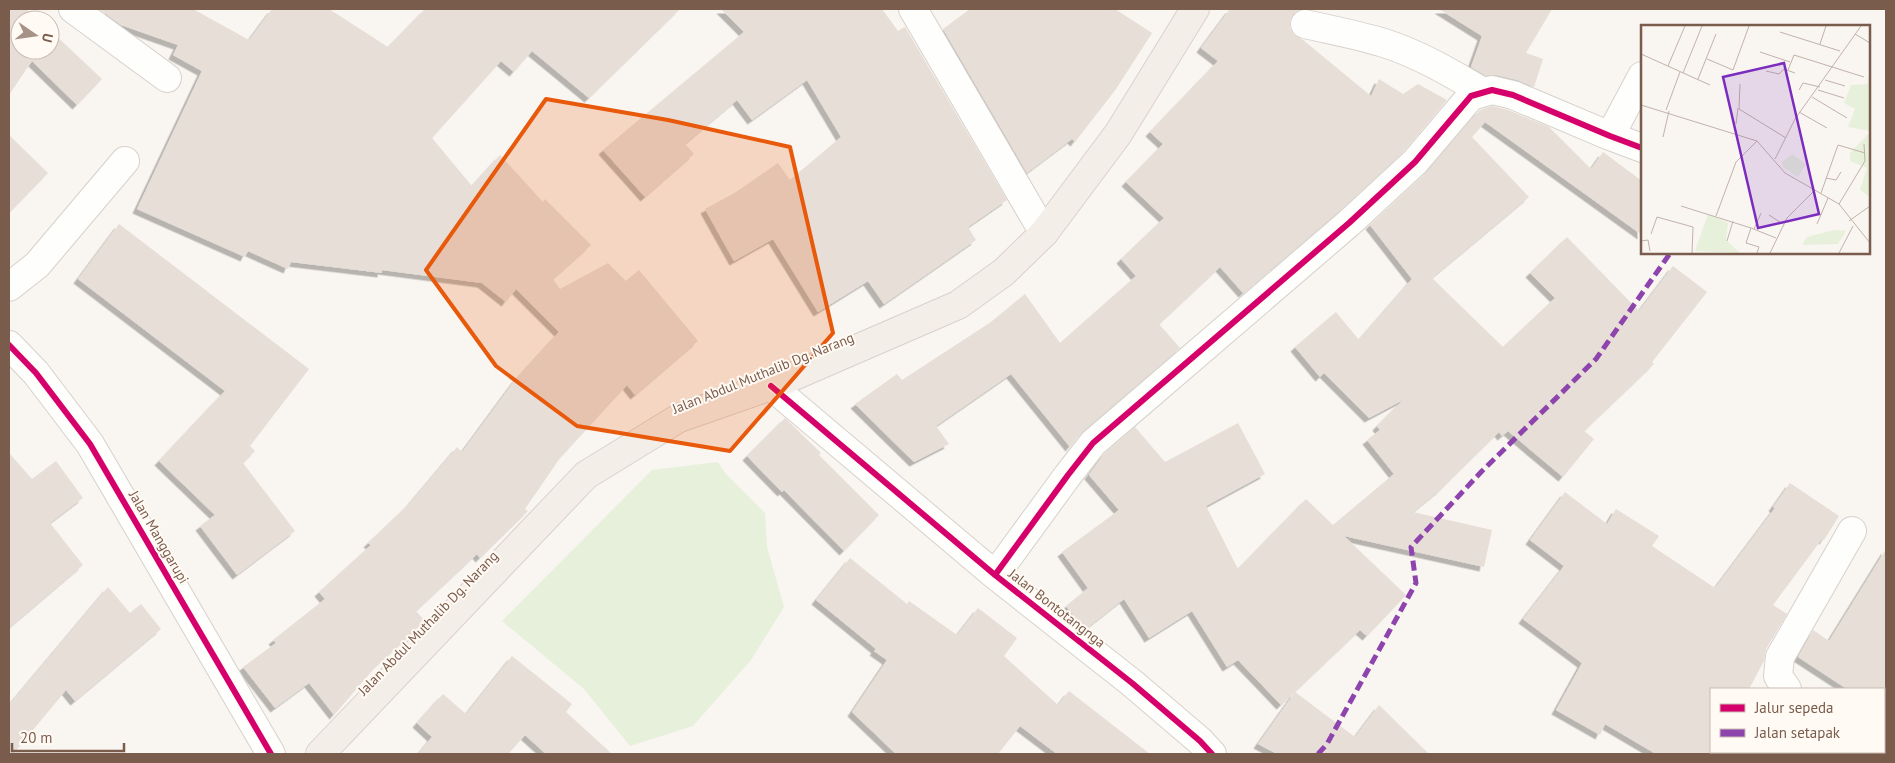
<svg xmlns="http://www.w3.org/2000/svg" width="1895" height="763" font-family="'PT Sans',sans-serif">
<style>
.green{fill:#e7f0db}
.building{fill:#e6ded7;filter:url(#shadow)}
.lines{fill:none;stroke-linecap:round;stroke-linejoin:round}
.street-casing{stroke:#d7d1cb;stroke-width:30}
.primary-casing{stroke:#dad1cc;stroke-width:30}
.street{stroke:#fefefd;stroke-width:28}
.primary{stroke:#f3eee8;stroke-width:28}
.quiet{stroke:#8e44ad;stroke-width:5;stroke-dasharray:10 5;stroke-linecap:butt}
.cycleway-casing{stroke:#fffaf3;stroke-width:9}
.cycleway{stroke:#d6006c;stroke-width:6}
.marked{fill:#e8590c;fill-opacity:0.2;stroke:#e8590c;stroke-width:4;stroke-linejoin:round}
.labels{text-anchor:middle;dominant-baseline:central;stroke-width:4;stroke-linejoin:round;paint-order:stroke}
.street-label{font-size:14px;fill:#7a5c4d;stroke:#fffaf3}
.inset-road{fill:none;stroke:#c2b3aa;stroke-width:1}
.view{fill:#7b2cbf;fill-opacity:0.15;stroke:#7b2cbf;stroke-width:2.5}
.inset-edge{fill:none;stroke:#7a5c4d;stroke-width:2.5}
</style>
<defs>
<filter id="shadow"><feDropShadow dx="-4.5" dy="4.5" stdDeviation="0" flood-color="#0004"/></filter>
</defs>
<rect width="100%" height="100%" fill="#f9f5f0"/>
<!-- green -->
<path class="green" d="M 718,462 L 725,473 L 765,513 L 767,547 L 784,607 L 751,660 L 693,726 L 630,746 L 584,689 L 502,621 L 652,470 Z"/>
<!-- building -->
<path class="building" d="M 9,9 L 26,9 L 39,20 L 20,20 L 20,50 L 50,50 L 50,30 L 102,79 L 77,105 L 32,61 L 9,95 Z
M 99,9 L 193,9 L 249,40 L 272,9 L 329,9 L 388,47 L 425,9 L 680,9 L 589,98 L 532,51 L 514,72 L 501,61 L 432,138 L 472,186 L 500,155 L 543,202 L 545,199 L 591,245 L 553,279 L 560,289 L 608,263 L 626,281 L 639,270 L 698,341 L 635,395 L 627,385 L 560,458 L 525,509 L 528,511 L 480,558 L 477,554 L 416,611 L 425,621 L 376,666 L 334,715 L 309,683 L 275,708 L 243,667 L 276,643 L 273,640 L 325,599 L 319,592 L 371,545 L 368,543 L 410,503 L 457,447 L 462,452 L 515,380 L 559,332 L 516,289 L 506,302 L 482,283 L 382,270 L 382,273 L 291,262 L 288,269 L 248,251 L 245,257 L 137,209 L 202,71 L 173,55 L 178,45 L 121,25 Z
M 721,9 L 882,9 L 898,31 L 905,27 L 1007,200 L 968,227 L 976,240 L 884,304 L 868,281 L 818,312 L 773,239 L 734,261 L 705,209 L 736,192 L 778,163 L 790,180 L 841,137 L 807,80 L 752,120 L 737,100 L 685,144 L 694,154 L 645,197 L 603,150 L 744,32 Z
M 970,9 L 1115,9 L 1152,33 L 1116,89 L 1075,142 L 1072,139 L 1027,173 L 943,29 Z
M 1230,9 L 1307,9 L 1300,9 L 1294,13 L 1290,20 L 1290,28 L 1294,35 L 1303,40 L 1371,96 L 1379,79 L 1403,94 L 1418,84 L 1447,100 L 1404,151 L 1339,211 L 1243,293 L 1220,267 L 1159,324 L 1180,348 L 1083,431 L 1070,447 L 1011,374 L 936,426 L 949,444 L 914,462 L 855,404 L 897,374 L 902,380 L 991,322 L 1025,294 L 1060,343 L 1136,276 L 1121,259 L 1164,218 L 1126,182 L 1163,144 L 1150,132 L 1218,61 L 1201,48 Z
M 1439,9 L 1552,9 L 1526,53 L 1543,59 L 1534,87 L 1517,80 L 1496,75 L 1486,76 L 1471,67 L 1482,36 Z
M 1492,106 L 1508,110 L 1549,127 L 1591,169 L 1603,152 L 1642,181 L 1642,235 L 1485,122 L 1472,137 L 1529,197 L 1432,278 L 1503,347 L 1555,298 L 1530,273 L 1567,237 L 1639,311 L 1673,266 L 1707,292 L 1652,362 L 1654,364 L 1584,431 L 1594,439 L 1563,477 L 1508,431 L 1502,436 L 1499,432 L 1440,490 L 1413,512 L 1492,530 L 1484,567 L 1344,536 L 1406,595 L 1367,636 L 1360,630 L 1281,705 L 1238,660 L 1227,667 L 1192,611 L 1149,638 L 1124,599 L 1087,628 L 1077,620 L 1066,606 L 1088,588 L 1062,552 L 1119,510 L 1089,475 L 1104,454 L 1135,427 L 1165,462 L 1238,423 L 1265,474 L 1206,506 L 1238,569 L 1306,499 L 1333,525 L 1394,474 L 1367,440 L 1380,430 L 1377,426 L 1403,400 L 1369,418 L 1324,373 L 1320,377 L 1295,347 L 1336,312 L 1359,340 L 1412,279 L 1370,225 L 1426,173 L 1480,110 Z
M 9,135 L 48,173 L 9,213 Z
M 119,224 L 309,369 L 250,446 L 255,451 L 243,463 L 295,531 L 237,575 L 200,526 L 215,515 L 159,461 L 225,391 L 78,279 Z
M 785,418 L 821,453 L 819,455 L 879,515 L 844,551 L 784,490 L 782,492 L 747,456 Z
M 9,453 L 32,479 L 56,461 L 83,498 L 50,523 L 83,565 L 9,628 Z
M 1790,483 L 1839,516 L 1824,540 L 1822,539 L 1773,605 L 1787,614 L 1766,649 L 1764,661 L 1749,689 L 1711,689 L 1711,754 L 1656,754 L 1605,724 L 1600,735 L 1556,710 L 1582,663 L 1523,619 L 1564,566 L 1530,540 L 1565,492 L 1607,524 L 1616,509 L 1659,536 L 1652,546 L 1715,588 L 1775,508 L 1773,507 Z
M 1886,549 L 1886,689 L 1847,689 L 1798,657 L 1813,630 L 1829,641 Z
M 850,558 L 907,604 L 909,601 L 957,635 L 978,608 L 1017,638 L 1004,656 L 1058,705 L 1069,691 L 1150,754 L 1057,754 L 1020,726 L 998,754 L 896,754 L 852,712 L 887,660 L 874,651 L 876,649 L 816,600 Z
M 108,587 L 130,613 L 141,604 L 161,629 L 75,701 L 66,690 L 13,754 L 9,754 L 9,705 Z
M 512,656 L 572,704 L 566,712 L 612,754 L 546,754 L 525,735 L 508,754 L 418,754 L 432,737 L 417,723 L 443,694 L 466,714 Z
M 1295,692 L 1355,737 L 1379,705 L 1429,754 L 1277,754 L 1258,744 Z"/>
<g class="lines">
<!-- street casing -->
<g class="street-casing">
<path id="street" d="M 73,9 L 167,78
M 913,9 L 1044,233
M 1305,24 C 1331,30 1358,35 1384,43 C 1419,54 1451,73 1483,92
M 1610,136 L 1642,76
M 9,287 L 37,265 L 125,161
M 9,345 L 36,373 L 90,444 L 271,754
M 771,386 L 995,575 L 1132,683 L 1200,741 L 1212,754
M 995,575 L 1068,475 L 1093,443 L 1349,223 L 1415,162 L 1471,96 L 1492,90 L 1513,95 L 1610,136 L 1642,148
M 1787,689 L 1778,676 L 1780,657 L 1852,531
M 1820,754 L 1822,752"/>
</g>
<!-- primary casing -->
<g class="primary-casing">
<path id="primary" d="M 320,754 L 586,475 L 679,418 L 771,386 L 958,305 L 1004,272 L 1044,233 L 1118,134 L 1195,9"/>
</g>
<!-- street -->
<use href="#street" class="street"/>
<!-- primary -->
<use href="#primary" class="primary"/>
<!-- quiet -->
<path class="quiet" d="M 1318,754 L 1327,744 L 1416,583 L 1411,547 L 1482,471 L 1596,359 L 1671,252"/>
<!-- cycleway casing -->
<g class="cycleway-casing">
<path id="cycleway" d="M 9,345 L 36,373 L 90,444 L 271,754
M 771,386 L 995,575 L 1132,683 L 1200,741 L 1212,754
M 995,575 L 1068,475 L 1093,443 L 1349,223 L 1415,162 L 1471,96 L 1492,90 L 1513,95 L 1610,136 L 1642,148"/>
</g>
<!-- cycleway -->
<use href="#cycleway" class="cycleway"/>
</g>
<!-- marked area -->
<path class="marked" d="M 546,99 L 668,120 L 790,147 L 833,333 L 730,451 L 577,426 L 496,366 L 426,270 Z"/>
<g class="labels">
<!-- street labels -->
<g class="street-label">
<text transform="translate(763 373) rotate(-22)">Jalan Abdul Muthalib Dg. Narang</text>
<text transform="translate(159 537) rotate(60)">Jalan Manggarupi</text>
<text transform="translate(1057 608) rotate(38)">Jalan Bontotangnga</text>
<text transform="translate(428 623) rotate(-46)">Jalan Abdul Muthalib Dg. Narang</text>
</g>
</g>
<!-- overview -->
<g transform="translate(1641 25)">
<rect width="229" height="229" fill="#f9f5f0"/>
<path d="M 229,46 L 229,106 L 207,102 L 214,84 L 203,78 L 210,60 L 226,59 ZM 229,107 L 229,172 L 219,165 L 226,143 L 209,136 L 209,128 ZM 151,129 L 165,139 L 157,152 L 142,142 L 141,137 ZM 67,189 L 87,198 L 85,215 L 99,228 L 54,226 ZM 193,205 L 205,206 L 197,219 L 161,220 L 166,212 Z" fill="#e7f0db"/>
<path class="inset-road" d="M 139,7 L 199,26M 214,9 L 229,18M 179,19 L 185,1M 119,27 L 149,37M 0,29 L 69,60M 66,34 L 92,45 L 108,1M 27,41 L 44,1M 147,45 L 153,30 L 223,52M 125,46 L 138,49 L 143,44 L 154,48M 42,48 L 61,1M 57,54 L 75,9M 184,55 L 204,61M 99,59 L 98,84 L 145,113M 158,65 L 162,58 L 179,62M 177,65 L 203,73M 171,72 L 206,93M 0,80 L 116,116 L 144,148 L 198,179 L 229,218M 25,85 L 39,47M 158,87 L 186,103M 95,99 L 97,83M 22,112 L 28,86M 134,134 L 154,94 L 220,1M 185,153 L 195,155 L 200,147M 180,168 L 197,120 L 224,128M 198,179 L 224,136 L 223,119M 40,181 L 110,203 L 105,218 L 118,222 L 116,228M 128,190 L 142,199M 75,191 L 95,137 L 116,116M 208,196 L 229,181M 176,199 L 187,173M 110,203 L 135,213M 113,204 L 120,188M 10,209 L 16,192 L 52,202 L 51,228M 0,216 L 7,215 L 9,226M 86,216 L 92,196M 129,228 L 146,193 L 174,165M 198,228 L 212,201"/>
<path class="view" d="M 143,38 L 178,189 L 117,203 L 82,52 Z"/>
<rect width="229" height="229" class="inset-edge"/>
</g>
<!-- border -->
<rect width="1895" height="763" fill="none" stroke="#7a5c4d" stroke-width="20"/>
<!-- legend -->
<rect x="1710" y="688" width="175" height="65" fill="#fffaf3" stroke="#cabbb1"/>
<rect x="1720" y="704" width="25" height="8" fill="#d6006c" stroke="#cabbb1"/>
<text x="1755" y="713" font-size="15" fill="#7a5c4d">Jalur sepeda</text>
<rect x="1720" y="729" width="25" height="8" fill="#8e44ad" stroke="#cabbb1"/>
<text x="1755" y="738" font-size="15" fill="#7a5c4d">Jalan setapak</text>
<!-- north arrow -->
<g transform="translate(35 35) rotate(103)"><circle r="24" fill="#fffaf3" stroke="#cabbb1"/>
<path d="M0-4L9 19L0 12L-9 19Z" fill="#a69286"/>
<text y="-8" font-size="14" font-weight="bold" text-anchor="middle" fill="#7a5c4d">U</text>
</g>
<!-- scale -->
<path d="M12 743v8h112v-8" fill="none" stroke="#7a5c4d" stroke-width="2.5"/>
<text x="20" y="743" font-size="15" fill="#7a5c4d" stroke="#fffaf3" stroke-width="4" paint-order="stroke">20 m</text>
</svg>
